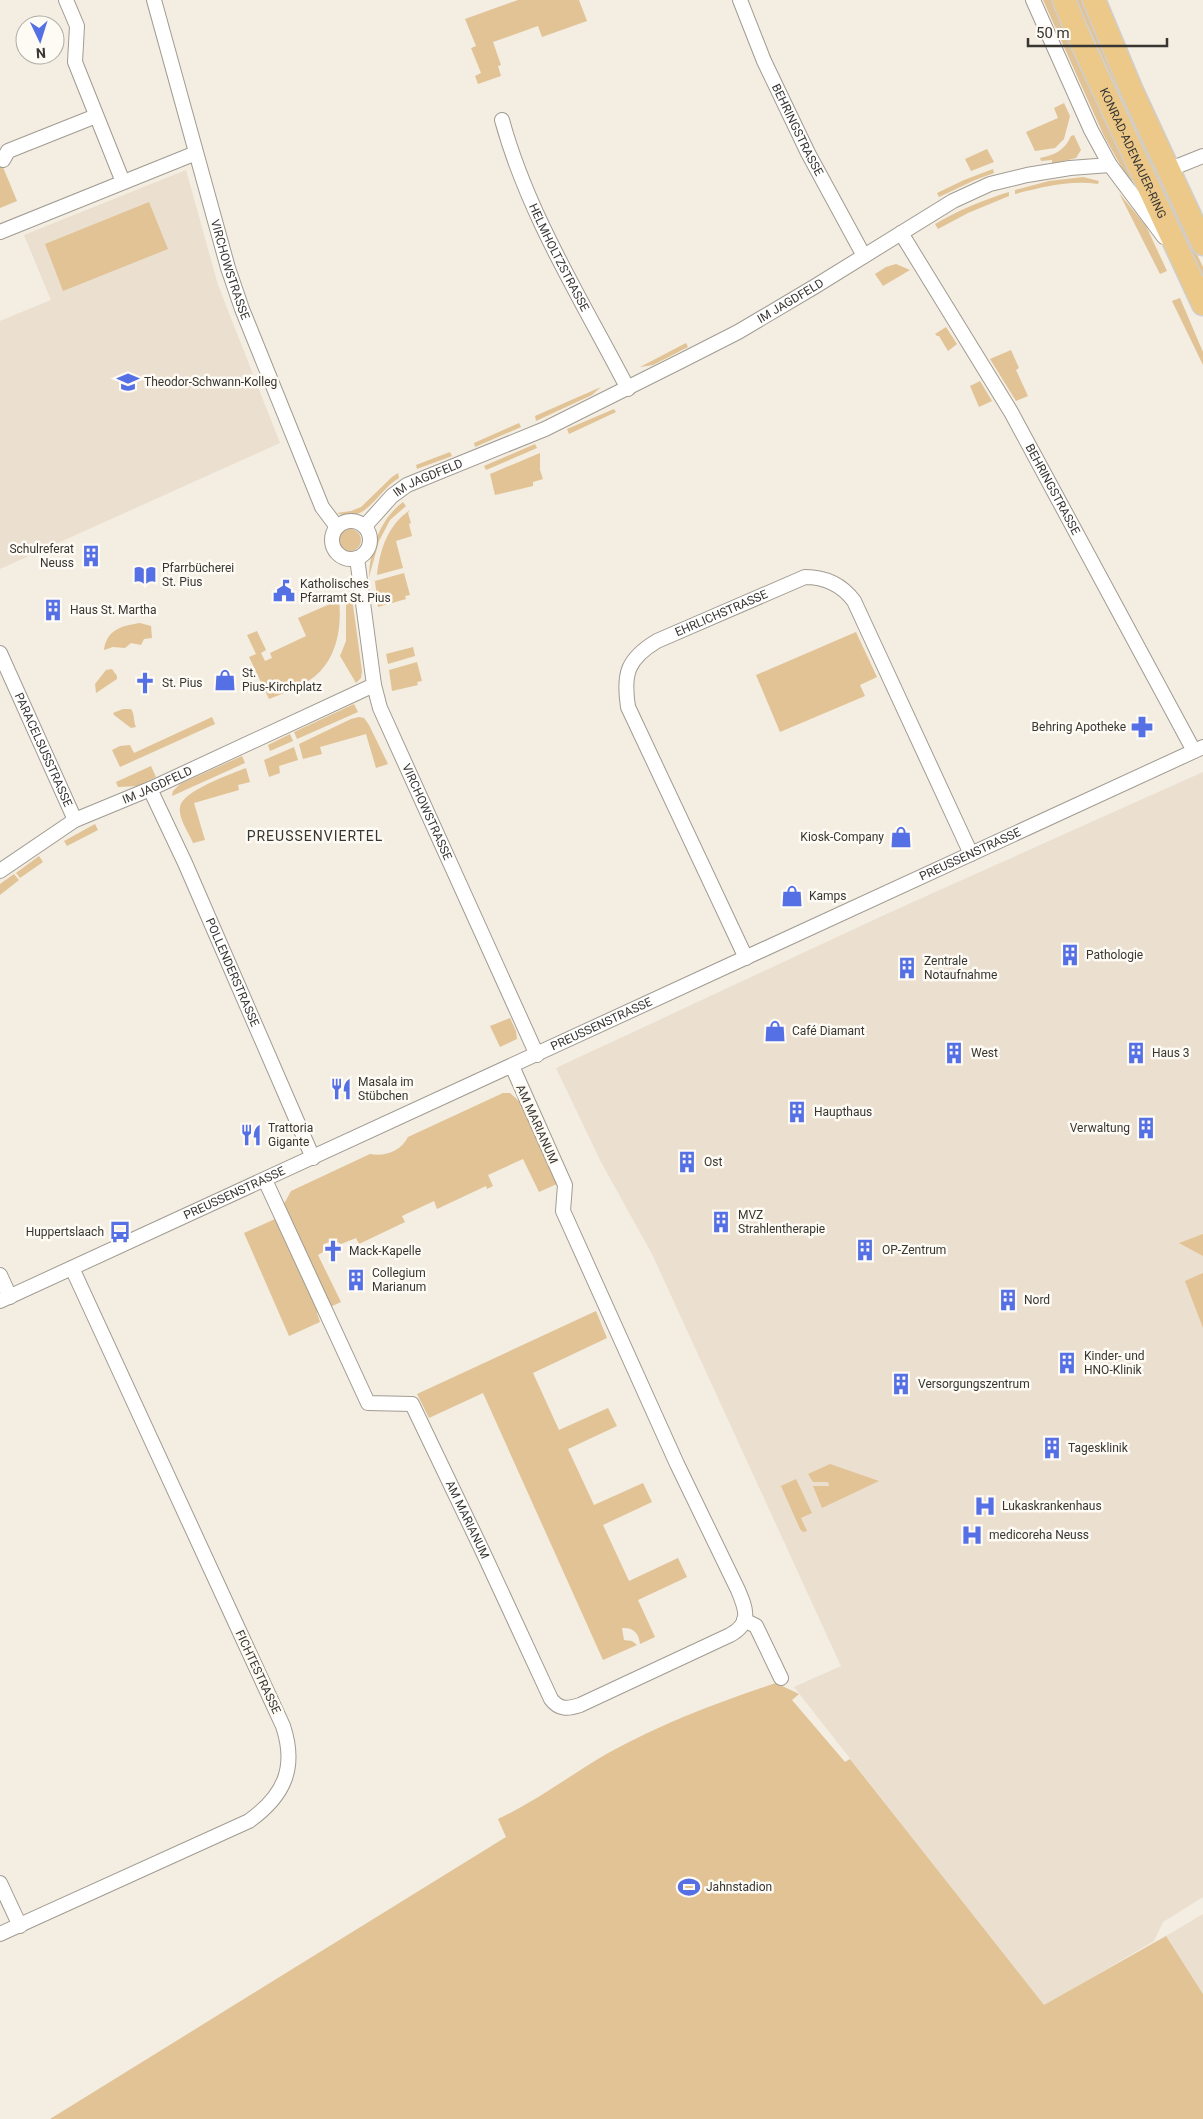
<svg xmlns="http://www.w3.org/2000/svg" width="1203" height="2119" font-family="Roboto,sans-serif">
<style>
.built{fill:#ebdfcf}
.green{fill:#e1c395}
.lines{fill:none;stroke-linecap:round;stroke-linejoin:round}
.street-casing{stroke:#a19b91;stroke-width:16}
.primary-casing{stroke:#cfcfce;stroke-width:25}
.street{stroke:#fff;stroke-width:14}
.primary{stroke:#ecc889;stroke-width:22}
.labels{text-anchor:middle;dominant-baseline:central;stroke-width:5;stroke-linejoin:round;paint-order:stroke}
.street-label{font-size:12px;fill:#383632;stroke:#fefaf4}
.poi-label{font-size:12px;fill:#383632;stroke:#fefaf4;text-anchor:start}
.neighbourhood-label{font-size:14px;letter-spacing:1px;fill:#383632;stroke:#fefaf4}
</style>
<rect width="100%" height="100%" fill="#f3ede2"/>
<!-- built -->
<path class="built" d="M 186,170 L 218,285 L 280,443 L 0,569 L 0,321 L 51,300 L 24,235 Z
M 1203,772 L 1203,1897 L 1163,1922 L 1154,1941 L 1044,2006 L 794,1687 L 841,1666 L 652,1254 L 601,1162 L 556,1068 L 893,911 Z
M 1203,1914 L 1203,1994 L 1166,1936 Z"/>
<!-- green -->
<path class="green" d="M 518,0 L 579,0 L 587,21 L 542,37 L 538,26 L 493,42 L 501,65 L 498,66 L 501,76 L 478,84 L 475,76 L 481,73 L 471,48 L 476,46 L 465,19 Z
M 1043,0 L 1054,0 L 1134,181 L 1130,182 L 1104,136 Z
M 1076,0 L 1083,0 L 1120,90 L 1203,267 L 1203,277 Z
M 1064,103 L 1070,116 L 1064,139 L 1055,148 L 1035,151 L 1026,132 L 1058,118 L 1054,108 Z
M 1074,135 L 1081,150 L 1076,158 L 1052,164 L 1052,160 L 1041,161 L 1040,158 C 1055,155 1065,150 1071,136 Z
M 987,149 L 994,162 L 971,171 L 965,159 Z
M 0,160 L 17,201 L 0,208 Z
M 993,169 L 994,173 L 975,180 L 939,197 L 937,193 L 964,180 Z
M 1083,177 L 1099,181 L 1098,184 C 1069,180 1043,187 1015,194 L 1015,190 L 1049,181 Z
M 1009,192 L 1009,196 L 968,213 L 938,229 L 935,224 C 959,210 983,200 1009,192 Z
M 1119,193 L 1146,226 L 1167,271 L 1160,274 Z
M 149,202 L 168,249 L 63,291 L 45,244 Z
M 896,264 L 910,270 L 883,286 L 875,274 L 886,267 Z
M 1180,298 L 1203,352 L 1203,365 L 1172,301 Z
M 946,327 L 957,344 L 948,351 L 939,336 L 937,336 L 935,334 Z
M 686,343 L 688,347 L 653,365 L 640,367 Z
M 1011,350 L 1019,368 L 1016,370 L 1028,396 L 1016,401 L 990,359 Z
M 980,381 L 992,401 L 979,407 L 970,386 Z
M 601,387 L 592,395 L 536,421 L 535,416 Z
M 614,409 L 616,412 L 569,434 L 567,429 Z
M 519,423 L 521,427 L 475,447 L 474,443 Z
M 535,444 L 537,448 L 486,470 L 484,466 Z
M 450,452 L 452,456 L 417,469 L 416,465 Z
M 540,453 L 540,470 L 543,479 L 533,482 L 533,486 L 495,495 L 490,474 Z
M 398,473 L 399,478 C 378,490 365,526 337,513 L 351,511 L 361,507 L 392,477 Z
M 403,502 L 406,506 L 390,520 L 379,541 L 369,577 C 370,549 380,519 403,502 Z
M 410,510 L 408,513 L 411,523 L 409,524 L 412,536 L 396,541 L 403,568 L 377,575 C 380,549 388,525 410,510 Z
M339 540a11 11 0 1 1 22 0a11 11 0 1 1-22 0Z
M 404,573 L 410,595 L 405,596 L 406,599 L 378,607 L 375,581 Z
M 352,598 L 362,671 L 361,678 L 356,683 L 340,656 L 346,641 L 346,600 Z
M 339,600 C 342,627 337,659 314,677 C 301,687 284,693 269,699 L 249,657 L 256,654 L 247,635 L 257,631 L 266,650 L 261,653 L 265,661 L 272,658 L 270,653 L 306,636 L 298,618 Z
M 140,623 L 151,626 L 152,638 L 144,639 L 141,645 L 131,643 L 125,648 L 113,647 L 104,650 C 107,629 122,626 140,623 Z
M 856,632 L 877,677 L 860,685 L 865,696 L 780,732 L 756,675 Z
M 413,647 L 415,656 L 388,664 L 386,654 Z
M 417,662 L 422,681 L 417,682 L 418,685 L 392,691 L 389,670 Z
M 112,669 L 117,676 L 117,679 L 96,693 L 95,684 L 106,670 Z
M 354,704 L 358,712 L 297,739 L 294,732 Z
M 123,709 L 131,709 C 135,714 133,721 136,727 L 131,728 L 114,715 L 113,713 Z
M 212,717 L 215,724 L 120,767 L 112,750 L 120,746 L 130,745 L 134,753 Z
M 359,717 L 364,718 L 369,725 L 388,764 L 376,768 L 366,734 L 320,747 L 322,754 L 303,759 L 299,744 L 351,719 Z
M 290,734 L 293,741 L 270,751 L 268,745 Z
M 294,747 L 298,760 L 279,766 L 280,773 L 269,777 L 264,760 Z
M 242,756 L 245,763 L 172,796 L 173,791 L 180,784 Z
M 151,766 L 156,777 L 138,786 L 118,787 L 116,782 Z
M 246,768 L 250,782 L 238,785 L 239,790 L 194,803 L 205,840 L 193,843 C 189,833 178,818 180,807 C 182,791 231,774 246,768 Z
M 95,824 L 98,830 L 67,846 L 64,841 Z
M 39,856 L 43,862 L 20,878 L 16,873 Z
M 14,874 L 19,880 L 0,895 L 0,884 Z
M 510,1018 L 516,1031 L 517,1039 L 500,1047 L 490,1026 Z
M 503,1093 L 510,1093 L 520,1102 L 557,1184 L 539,1192 L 523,1159 L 488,1175 L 493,1186 L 487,1189 L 486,1186 L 437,1209 L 434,1201 L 402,1216 L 405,1222 L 359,1244 L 356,1238 L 341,1244 L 334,1240 L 324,1244 L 323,1252 L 318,1255 L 341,1302 L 317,1313 L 320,1322 L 289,1336 L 244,1233 L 275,1219 L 270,1208 L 285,1202 L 291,1191 L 370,1154 C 385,1157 401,1151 408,1137 Z
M 1203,1234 L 1203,1256 L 1179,1243 Z
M 1203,1273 L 1203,1328 L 1185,1281 Z
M 596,1311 L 607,1338 L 533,1373 L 559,1430 L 608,1408 L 617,1426 L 568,1449 L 594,1505 L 643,1483 L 652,1502 L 603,1525 L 629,1581 L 678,1558 L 687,1577 L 638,1600 L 655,1637 L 640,1644 C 639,1633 633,1627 622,1628 L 624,1640 L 632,1641 L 637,1645 L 603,1660 L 483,1393 L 429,1418 L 417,1394 Z
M 830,1464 L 879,1481 L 822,1508 L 813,1486 L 829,1486 L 828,1482 L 813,1482 L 808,1474 Z
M 796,1479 L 812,1513 L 801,1518 L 807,1531 L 803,1532 L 800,1529 L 781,1486 Z
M 776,1683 L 799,1694 L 792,1700 L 845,1762 L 850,1759 L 1044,2005 L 1166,1936 L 1203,1994 L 1203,2119 L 50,2119 L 506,1837 L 498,1819 C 537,1801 573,1773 610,1752 C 663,1723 719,1702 776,1683 Z"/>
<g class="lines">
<!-- street casing -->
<g class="street-casing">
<g id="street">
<path d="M 66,0 L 77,26 L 75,62 L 123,182"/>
<path id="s1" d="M 154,0 L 228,268 L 242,309 L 322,507 L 337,527"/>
<path id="s2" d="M 740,0 L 764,61 L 808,153 L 864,256"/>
<path d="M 1033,0 L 1091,130 L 1110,165 L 1164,237"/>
<path id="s3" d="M 502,120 C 528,215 583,302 628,389"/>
<path d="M 3,160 L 8,151 L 96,116"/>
<path d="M 1168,170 L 1203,156"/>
<path d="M 0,232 L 196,153"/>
<path id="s4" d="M 901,233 L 1011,412 L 1194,751"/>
<circle cx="351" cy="540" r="19"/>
<path id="s5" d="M 365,526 L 392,496 L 407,485 L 545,429 L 681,361 L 738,332 L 814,287 L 953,201 L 990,184 L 1027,175 L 1070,168 L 1110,165"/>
<path id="s6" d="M 357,558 L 374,685 L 380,708 L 537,1055"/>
<path id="s7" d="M 0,653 L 75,820"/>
<path id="s8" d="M 150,789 L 185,863 L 313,1158"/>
<path id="s9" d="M 0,871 L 75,820 L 150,789 L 374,685"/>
<path id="s10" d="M 746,958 L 628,707 C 623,674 627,659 657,641 L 805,577 C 826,577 842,585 854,601 L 971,854"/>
<path id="s11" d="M 265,1180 L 368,1403 L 412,1404 L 482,1550 L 551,1699 C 559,1710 568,1709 580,1705 L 730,1635 C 752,1623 746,1609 738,1590 L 677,1464 L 563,1211 L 565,1185 L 512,1066"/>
<path d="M 0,1275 L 10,1297"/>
<path id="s12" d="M 0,1301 L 1203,747"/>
<path d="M 744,1620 L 756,1626 L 781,1678"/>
<path d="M 0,1883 L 20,1926"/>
<path d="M 0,1934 L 249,1821 C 284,1796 297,1768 283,1726 L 72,1268"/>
</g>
</g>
<!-- primary casing -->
<g class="primary-casing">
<g id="primary">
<path id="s13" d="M 1064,0 L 1080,39 L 1203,304"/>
<path d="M 1094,0 L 1132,91 L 1203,244"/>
</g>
</g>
<!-- street -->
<use href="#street" class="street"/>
<!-- primary -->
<use href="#primary" class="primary"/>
</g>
<!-- icons -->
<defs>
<g id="school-bare" transform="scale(1.725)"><path d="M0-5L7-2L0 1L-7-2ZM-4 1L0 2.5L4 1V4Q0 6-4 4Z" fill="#556fe5" stroke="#fefaf4" stroke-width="2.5" paint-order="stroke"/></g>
<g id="building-bare" transform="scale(1.725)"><path d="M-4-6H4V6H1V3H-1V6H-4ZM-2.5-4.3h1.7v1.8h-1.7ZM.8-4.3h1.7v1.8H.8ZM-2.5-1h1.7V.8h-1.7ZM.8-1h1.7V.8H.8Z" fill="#556fe5" stroke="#fefaf4" stroke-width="2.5" paint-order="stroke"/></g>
<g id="library-bare" transform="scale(1.725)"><path d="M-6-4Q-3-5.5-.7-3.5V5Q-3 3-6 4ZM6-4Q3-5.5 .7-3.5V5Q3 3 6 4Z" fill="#556fe5" stroke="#fefaf4" stroke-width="2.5" paint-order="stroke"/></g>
<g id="civic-bare" transform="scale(1.725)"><path d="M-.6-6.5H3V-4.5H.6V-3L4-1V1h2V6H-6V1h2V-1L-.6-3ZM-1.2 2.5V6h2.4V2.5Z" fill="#556fe5" stroke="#fefaf4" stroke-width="2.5" paint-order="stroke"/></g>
<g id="shop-bare" transform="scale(1.725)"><path d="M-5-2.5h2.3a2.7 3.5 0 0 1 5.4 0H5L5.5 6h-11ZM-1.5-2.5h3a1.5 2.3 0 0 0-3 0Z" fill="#556fe5" stroke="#fefaf4" stroke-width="2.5" paint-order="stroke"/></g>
<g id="church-bare" transform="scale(1.725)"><path d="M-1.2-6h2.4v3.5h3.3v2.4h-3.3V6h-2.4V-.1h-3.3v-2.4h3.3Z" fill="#556fe5" stroke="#fefaf4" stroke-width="2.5" paint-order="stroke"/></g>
<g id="pharmacy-bare" transform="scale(1.725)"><path d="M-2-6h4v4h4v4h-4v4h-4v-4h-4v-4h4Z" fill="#556fe5" stroke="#fefaf4" stroke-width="2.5" paint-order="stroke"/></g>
<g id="restaurant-bare" transform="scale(1.725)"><path d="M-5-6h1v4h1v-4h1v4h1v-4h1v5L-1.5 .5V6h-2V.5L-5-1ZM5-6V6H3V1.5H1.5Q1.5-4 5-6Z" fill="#556fe5" stroke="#fefaf4" stroke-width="2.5" paint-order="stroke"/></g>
<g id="bus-bare" transform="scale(1.725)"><path d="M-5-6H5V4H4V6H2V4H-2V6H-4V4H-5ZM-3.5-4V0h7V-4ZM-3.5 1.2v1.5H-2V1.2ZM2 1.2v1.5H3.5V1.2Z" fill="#556fe5" stroke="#fefaf4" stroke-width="2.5" paint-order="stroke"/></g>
<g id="hospital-bare" transform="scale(1.725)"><path d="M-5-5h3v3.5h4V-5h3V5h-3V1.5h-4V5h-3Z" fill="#556fe5" stroke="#fefaf4" stroke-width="2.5" paint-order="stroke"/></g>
<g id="stadium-bare" transform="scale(1.725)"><path d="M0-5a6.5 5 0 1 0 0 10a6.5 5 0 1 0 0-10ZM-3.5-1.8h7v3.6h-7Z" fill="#556fe5" stroke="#fefaf4" stroke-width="2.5" paint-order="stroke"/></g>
</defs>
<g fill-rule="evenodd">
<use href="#school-bare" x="128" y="382"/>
<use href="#building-bare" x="91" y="556"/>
<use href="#library-bare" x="145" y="575"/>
<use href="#civic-bare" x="284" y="591"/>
<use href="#building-bare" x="53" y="610"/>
<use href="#shop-bare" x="225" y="680"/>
<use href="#church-bare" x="145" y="683"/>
<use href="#pharmacy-bare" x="1142" y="727"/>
<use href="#shop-bare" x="901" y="837"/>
<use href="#shop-bare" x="792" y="896"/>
<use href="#building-bare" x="1070" y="955"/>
<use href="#building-bare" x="907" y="968"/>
<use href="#shop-bare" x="775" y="1031"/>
<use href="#building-bare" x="954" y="1053"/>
<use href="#building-bare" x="1136" y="1053"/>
<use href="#restaurant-bare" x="341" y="1089"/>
<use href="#building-bare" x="797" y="1112"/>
<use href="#building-bare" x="1146" y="1128"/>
<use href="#restaurant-bare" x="251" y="1135"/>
<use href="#building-bare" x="687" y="1162"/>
<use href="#building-bare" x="721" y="1222"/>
<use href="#bus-bare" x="120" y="1232"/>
<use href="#building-bare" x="865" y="1250"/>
<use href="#church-bare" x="333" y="1251"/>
<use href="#building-bare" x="356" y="1280"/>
<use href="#building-bare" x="1008" y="1300"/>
<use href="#building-bare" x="1067" y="1363"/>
<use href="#building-bare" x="901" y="1384"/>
<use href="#building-bare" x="1052" y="1448"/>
<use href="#hospital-bare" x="985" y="1506"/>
<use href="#hospital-bare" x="972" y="1535"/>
<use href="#stadium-bare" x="689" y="1887"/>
</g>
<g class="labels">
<!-- street labels -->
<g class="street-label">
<text stroke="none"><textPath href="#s2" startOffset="142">BEHRINGSTRASSE</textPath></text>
<text stroke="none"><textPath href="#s13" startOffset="168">KONRAD-ADENAUER-RING</textPath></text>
<text stroke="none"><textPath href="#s3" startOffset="149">HELMHOLTZSTRASSE</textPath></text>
<text stroke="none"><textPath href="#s1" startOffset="280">VIRCHOWSTRASSE</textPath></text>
<text stroke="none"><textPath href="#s5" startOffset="485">IM JAGDFELD</textPath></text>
<text stroke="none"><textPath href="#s5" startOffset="81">IM JAGDFELD</textPath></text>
<text stroke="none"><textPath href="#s4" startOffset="298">BEHRINGSTRASSE</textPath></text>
<text stroke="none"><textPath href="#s10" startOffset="426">EHRLICHSTRASSE</textPath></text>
<text stroke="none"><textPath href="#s7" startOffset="106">PARACELSUSSTRASSE</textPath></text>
<text stroke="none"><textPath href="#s9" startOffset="180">IM JAGDFELD</textPath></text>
<text stroke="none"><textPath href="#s6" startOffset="266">VIRCHOWSTRASSE</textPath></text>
<text stroke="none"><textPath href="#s12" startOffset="1068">PREUSSENSTRASSE</textPath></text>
<text stroke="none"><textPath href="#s8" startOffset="201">POLLENDERSTRASSE</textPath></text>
<text stroke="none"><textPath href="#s12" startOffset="662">PREUSSENSTRASSE</textPath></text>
<text transform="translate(537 1124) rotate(66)">AM MARIANUM</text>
<text stroke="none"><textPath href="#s12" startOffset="258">PREUSSENSTRASSE</textPath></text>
<text stroke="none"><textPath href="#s11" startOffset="418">AM MARIANUM</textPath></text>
<text transform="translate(258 1672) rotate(65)">FICHTESTRASSE</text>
</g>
<!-- poi labels -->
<g class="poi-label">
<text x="144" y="382">Theodor-Schwann-Kolleg</text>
<text x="74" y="549" text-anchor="end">Schulreferat<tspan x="74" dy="14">Neuss</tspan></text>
<text x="162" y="568">Pfarrbücherei<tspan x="162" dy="14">St. Pius</tspan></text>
<text x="300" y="584">Katholisches<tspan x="300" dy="14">Pfarramt St. Pius</tspan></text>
<text x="70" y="610">Haus St. Martha</text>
<text x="242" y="673">St.<tspan x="242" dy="14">Pius-Kirchplatz</tspan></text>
<text x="162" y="683">St. Pius</text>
<text x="1126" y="727" text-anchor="end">Behring Apotheke</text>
<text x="884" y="837" text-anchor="end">Kiosk-Company</text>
<text x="809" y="896">Kamps</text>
<text x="1086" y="955">Pathologie</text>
<text x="924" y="961">Zentrale<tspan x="924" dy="14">Notaufnahme</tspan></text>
<text x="792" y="1031">Café Diamant</text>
<text x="971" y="1053">West</text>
<text x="1152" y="1053">Haus 3</text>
<text x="358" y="1082">Masala im<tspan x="358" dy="14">Stübchen</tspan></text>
<text x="814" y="1112">Haupthaus</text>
<text x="268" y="1128">Trattoria<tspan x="268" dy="14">Gigante</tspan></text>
<text x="1130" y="1128" text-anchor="end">Verwaltung</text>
<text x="704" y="1162">Ost</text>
<text x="738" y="1215">MVZ<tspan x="738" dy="14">Strahlentherapie</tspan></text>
<text x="104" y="1232" text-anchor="end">Huppertslaach</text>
<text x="882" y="1250">OP-Zentrum</text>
<text x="349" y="1251">Mack-Kapelle</text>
<text x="372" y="1273">Collegium<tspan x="372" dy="14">Marianum</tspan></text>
<text x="1024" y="1300">Nord</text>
<text x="1084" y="1356">Kinder- und<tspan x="1084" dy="14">HNO-Klinik</tspan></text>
<text x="918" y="1384">Versorgungszentrum</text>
<text x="1068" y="1448">Tagesklinik</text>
<text x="1002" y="1506">Lukaskrankenhaus</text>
<text x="989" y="1535">medicoreha Neuss</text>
<text x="706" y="1887">Jahnstadion</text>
</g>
<!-- neighbourhood labels -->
<g class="neighbourhood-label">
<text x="315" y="836">PREUSSENVIERTEL</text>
</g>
</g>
<!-- north arrow -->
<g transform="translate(40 40) rotate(176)"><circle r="24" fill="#fefaf4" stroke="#afaca6"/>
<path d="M0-4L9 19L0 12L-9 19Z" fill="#556fe5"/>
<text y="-8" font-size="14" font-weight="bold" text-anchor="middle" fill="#383632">N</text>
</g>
<!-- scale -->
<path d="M1028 38v8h139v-8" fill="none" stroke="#383632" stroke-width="2.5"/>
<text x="1036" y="38" font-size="15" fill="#383632" stroke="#fefaf4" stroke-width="4" paint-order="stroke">50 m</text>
</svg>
